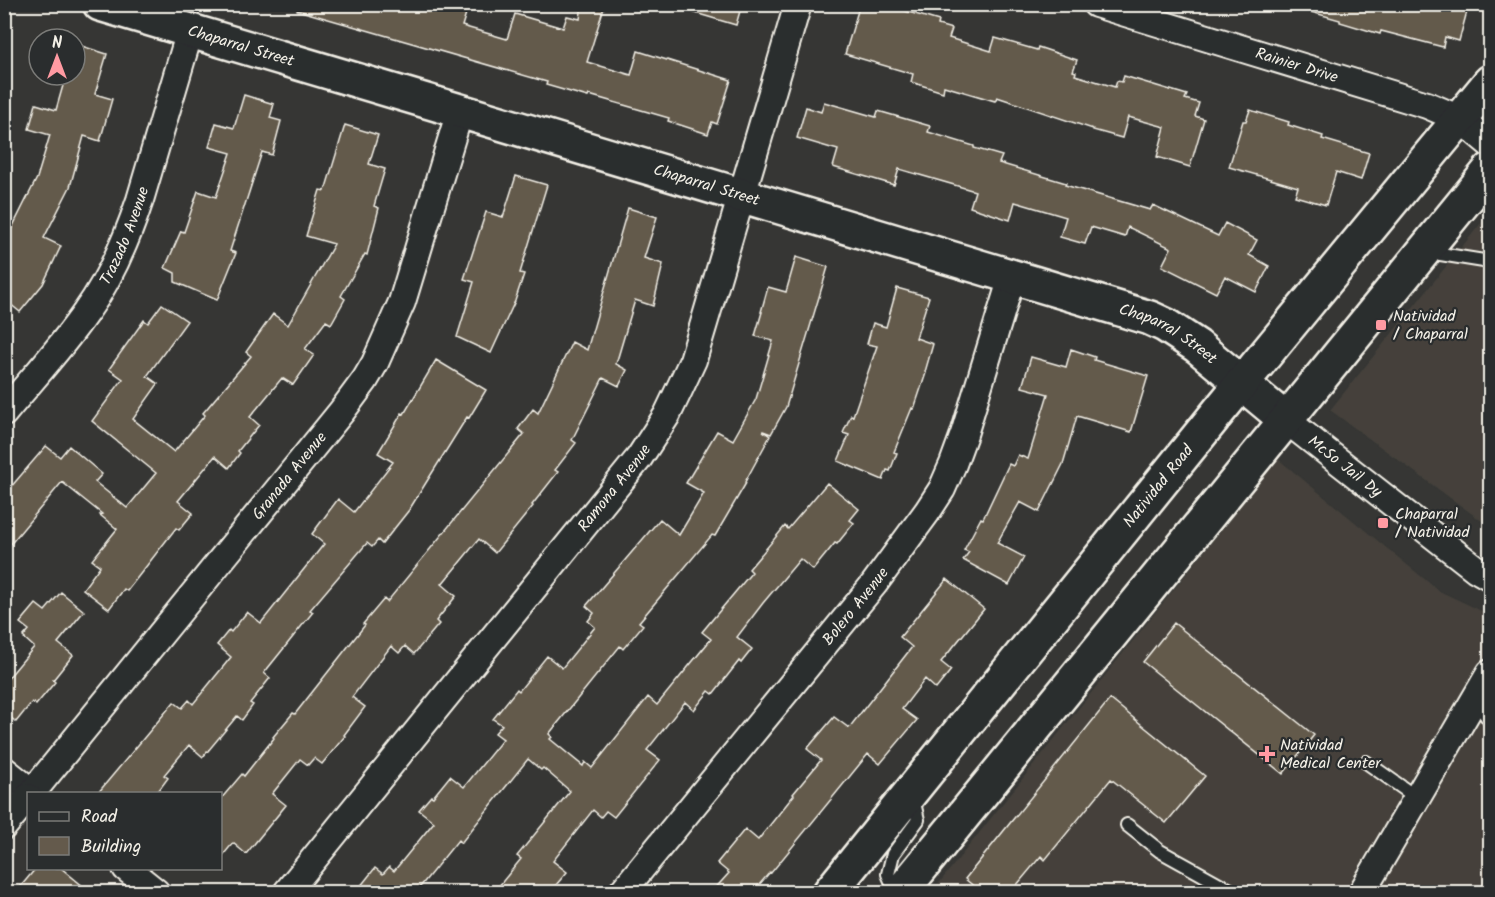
<svg xmlns="http://www.w3.org/2000/svg" width="1495" height="897" font-family="Kalam,sans-serif">
<style>
.built{fill:#44413b}
.building{fill:#645a4c;stroke:#f4f1e8;stroke-width:1.5}
.lines{fill:none;stroke-linecap:round;stroke-linejoin:round}
.lane-casing{stroke:#f4f1e8;stroke-width:16}
.street-casing{stroke:#f4f1e8;stroke-width:30}
.secondary-casing{stroke:#f4f1e8;stroke-width:38}
.lane{stroke:#2a2d2e;stroke-width:12}
.street{stroke:#2a2d2e;stroke-width:26}
.secondary{stroke:#2a2d2e;stroke-width:33}
.poi-dot{fill:#ff9aa2;stroke:#2a2d2e;stroke-width:2}
.labels{text-anchor:middle;dominant-baseline:central;stroke-width:4.5;stroke-linejoin:round;paint-order:stroke}
.street-label{font-size:16px;fill:#f4f1e8;stroke:#2a2d2e}
.poi-label{font-size:16px;fill:#f4f1e8;stroke:#2a2d2e;text-anchor:start}
</style>
<rect width="100%" height="100%" fill="#363634"/>
<filter id="ink" filterUnits="userSpaceOnUse"><feTurbulence type="fractalNoise" baseFrequency=".0167" numOctaves="2"/><feDisplacementMap in="SourceGraphic" scale="12" xChannelSelector="R" yChannelSelector="G"/><feConvolveMatrix kernelMatrix="1 2 1 2 8 2 1 2 1" color-interpolation-filters="sRGB"/></filter>
<g filter="url(#ink)">
<!-- built -->
<path class="built" d="M 1490,212 L 1490,527 L 1330,410 Z
M 1278,459 L 1439,591 L 1490,615 L 1490,892 L 932,892 Z"/>
<!-- building -->
<path class="building" d="M 298,4 L 448,4 L 467,10 L 462,26 L 507,39 L 515,14 L 563,28 L 567,16 L 580,19 L 582,4 L 605,4 L 587,62 L 631,75 L 638,51 L 731,80 L 717,124 L 712,122 L 708,134 L 668,121 L 669,118 L 589,95 L 588,97 L 546,85 L 547,82 L 297,10 Z
M 686,4 L 742,4 L 736,25 L 685,10 Z
M 860,4 L 907,4 L 905,11 L 939,21 L 938,25 L 952,29 L 949,38 L 991,51 L 995,38 L 1037,50 L 1038,47 L 1077,60 L 1073,71 L 1076,72 L 1075,75 L 1115,87 L 1117,81 L 1122,82 L 1124,76 L 1187,95 L 1185,99 L 1199,103 L 1195,116 L 1204,119 L 1190,167 L 1157,157 L 1165,127 L 1128,117 L 1122,138 L 1093,130 L 1093,129 L 997,97 L 995,101 L 944,86 L 943,92 L 911,82 L 913,74 L 845,54 Z
M 1305,4 L 1469,4 L 1459,41 L 1445,37 L 1443,47 L 1381,31 L 1380,34 L 1340,22 L 1340,20 L 1304,10 Z
M 75,44 L 107,54 L 95,94 L 112,99 L 100,141 L 84,136 L 70,187 L 44,238 L 61,246 L 43,284 L 20,312 L 4,299 L 4,244 L 37,178 L 50,135 L 29,129 L 36,104 L 56,110 L 66,75 L 75,75 Z
M 244,95 L 274,104 L 270,118 L 281,121 L 272,155 L 262,152 L 230,251 L 236,253 L 217,300 L 175,282 L 175,273 L 165,268 L 181,231 L 184,232 L 198,191 L 216,197 L 231,153 L 209,147 L 216,123 L 234,128 Z
M 824,102 L 876,117 L 878,111 L 930,126 L 928,132 L 974,146 L 974,148 L 1002,156 L 999,163 L 1066,183 L 1065,185 L 1150,210 L 1153,205 L 1218,236 L 1225,223 L 1257,240 L 1249,255 L 1269,266 L 1256,292 L 1225,276 L 1216,293 L 1162,266 L 1171,248 L 1128,227 L 1125,237 L 1091,227 L 1085,244 L 1060,237 L 1066,217 L 1015,202 L 1010,220 L 970,207 L 975,191 L 899,169 L 894,185 L 833,167 L 838,150 L 797,138 L 806,107 L 821,112 Z
M 1250,110 L 1289,122 L 1288,125 L 1323,136 L 1322,139 L 1369,153 L 1361,180 L 1336,172 L 1326,205 L 1295,196 L 1298,187 L 1229,167 L 1243,121 L 1246,121 Z
M 345,125 L 378,135 L 369,164 L 385,169 L 374,206 L 379,208 L 367,255 L 365,254 L 341,296 L 345,299 L 331,324 L 326,321 L 305,349 L 314,355 L 293,385 L 282,378 L 250,417 L 259,425 L 238,451 L 240,453 L 229,468 L 215,456 L 178,501 L 193,513 L 179,530 L 176,528 L 127,591 L 124,589 L 109,609 L 83,589 L 100,566 L 92,560 L 117,529 L 100,515 L 102,514 L 62,482 L 4,552 L 4,495 L 46,446 L 60,457 L 69,446 L 102,474 L 95,482 L 127,508 L 156,473 L 92,421 L 123,379 L 109,369 L 144,320 L 148,323 L 162,304 L 187,321 L 147,376 L 158,384 L 133,419 L 174,452 L 205,415 L 203,413 L 251,356 L 246,352 L 273,314 L 288,325 L 334,244 L 306,236 L 320,190 L 325,191 Z
M 516,176 L 547,185 L 520,273 L 524,274 L 515,301 L 491,353 L 457,337 L 474,282 L 464,279 L 486,212 L 503,217 Z
M 628,208 L 657,217 L 644,258 L 663,264 L 653,306 L 635,300 L 616,364 L 627,370 L 619,386 L 603,378 L 572,440 L 576,443 L 555,470 L 558,472 L 532,505 L 533,506 L 495,553 L 479,539 L 442,584 L 456,596 L 436,621 L 439,624 L 414,654 L 405,646 L 399,653 L 391,646 L 352,697 L 365,707 L 344,735 L 345,736 L 322,764 L 314,758 L 308,765 L 300,759 L 272,794 L 286,805 L 246,854 L 233,843 L 220,859 L 220,800 L 242,774 L 244,776 L 274,738 L 273,737 L 293,713 L 295,714 L 365,625 L 363,624 L 384,599 L 387,602 L 524,434 L 518,429 L 533,409 L 538,413 L 572,342 L 587,350 Z
M 796,257 L 828,267 L 786,407 L 771,434 L 763,431 L 770,436 L 745,482 L 746,483 L 715,536 L 712,535 L 639,622 L 643,625 L 623,649 L 620,646 L 549,734 L 552,737 L 550,739 L 583,766 L 585,762 L 592,768 L 648,697 L 657,705 L 711,639 L 702,632 L 752,572 L 749,569 L 785,526 L 788,529 L 827,483 L 859,509 L 850,520 L 854,523 L 837,544 L 835,543 L 813,570 L 800,559 L 763,603 L 737,637 L 752,649 L 741,663 L 739,661 L 713,694 L 709,691 L 694,710 L 685,702 L 647,750 L 660,760 L 614,817 L 606,811 L 601,817 L 593,810 L 553,861 L 567,872 L 550,892 L 494,892 L 521,859 L 517,856 L 570,791 L 543,768 L 541,770 L 528,759 L 461,843 L 458,840 L 416,892 L 356,892 L 375,868 L 383,874 L 389,867 L 394,871 L 434,822 L 419,810 L 431,796 L 433,797 L 450,776 L 464,787 L 503,739 L 495,733 L 502,725 L 493,719 L 517,689 L 519,691 L 547,656 L 562,668 L 595,627 L 588,621 L 594,613 L 586,606 L 660,519 L 679,535 L 704,493 L 686,483 L 717,431 L 733,440 L 756,399 L 773,341 L 755,336 L 762,312 L 761,312 L 768,287 L 786,292 Z
M 897,288 L 929,297 L 916,338 L 933,344 L 925,372 L 926,373 L 914,409 L 912,408 L 894,452 L 897,453 L 890,471 L 887,470 L 883,480 L 838,461 L 849,435 L 843,433 L 851,415 L 853,416 L 877,346 L 867,344 L 873,323 L 886,327 Z
M 1071,349 L 1095,357 L 1094,360 L 1148,376 L 1131,432 L 1077,416 L 1063,464 L 1039,512 L 1020,502 L 997,543 L 1024,557 L 1009,585 L 963,560 L 969,552 L 964,550 L 981,518 L 983,519 L 1009,464 L 1013,466 L 1018,455 L 1028,459 L 1048,394 L 1022,387 L 1031,357 L 1066,367 Z
M 436,360 L 486,390 L 469,418 L 467,417 L 409,510 L 382,544 L 378,540 L 372,547 L 367,543 L 310,610 L 313,612 L 264,673 L 270,678 L 250,703 L 253,705 L 242,720 L 237,716 L 203,757 L 189,745 L 164,775 L 168,778 L 156,794 L 97,794 L 174,702 L 182,708 L 189,700 L 193,704 L 231,657 L 217,645 L 229,630 L 231,632 L 247,612 L 261,623 L 324,544 L 312,534 L 338,499 L 354,512 L 393,462 L 378,453 L 402,413 L 404,414 Z
M 947,579 L 984,609 L 941,662 L 951,670 L 936,689 L 925,679 L 902,709 L 917,720 L 880,764 L 868,754 L 771,873 L 770,872 L 753,892 L 712,892 L 729,873 L 717,863 L 745,829 L 758,840 L 794,795 L 793,794 L 821,760 L 807,749 L 834,717 L 849,728 L 912,647 L 900,637 Z
M 61,592 L 84,611 L 58,643 L 73,655 L 53,680 L 55,682 L 36,705 L 32,702 L 16,722 L 4,712 L 4,683 L 34,647 L 23,637 L 29,630 L 20,623 L 36,604 L 45,611 Z
M 1174,623 L 1314,735 L 1283,774 L 1143,662 Z
M 1110,699 L 1205,776 L 1166,823 L 1111,779 L 1045,860 L 1041,856 L 1011,892 L 981,892 L 965,879 Z
M 36,868 L 61,868 L 90,892 L 16,892 Z"/>
<g class="lines">
<!-- lane casing -->
<g class="lane-casing">
<path id="lane" d="M 1428,252 L 1490,262
M 1475,700 L 1490,721
M 1366,762 L 1417,798
M 1127,825 L 1160,851 L 1234,892
M 896,892 L 888,874 L 893,854 L 918,820 L 913,798"/>
</g>
<!-- street casing -->
<g class="street-casing">
<g id="street">
<path id="s1" d="M 1096,4 L 1427,105 L 1460,119 L 1490,144"/>
<path id="s2" d="M 4,413 C 31,380 62,347 86,312 C 110,279 127,239 140,200 L 190,31"/>
<path id="s3" d="M 1286,420 L 1476,569 L 1490,577"/>
<path d="M 4,770 L 34,794"/>
<path id="s4" d="M 31,794 L 342,411 L 365,380 L 375,363 L 402,302 L 460,111"/>
<path d="M 4,826 L 28,797"/>
<path d="M 126,868 L 156,892"/>
<path id="s5" d="M 287,892 L 639,458 L 667,415 L 679,390 L 693,360 L 705,320 L 798,4"/>
<path id="s6" d="M 622,892 L 874,584 L 927,512 L 942,489 L 953,464 L 964,434 L 1012,277"/>
<path d="M 1362,892 L 1490,673"/>
</g>
</g>
<!-- secondary casing -->
<g class="secondary-casing">
<g id="secondary">
<path id="s7" d="M 100,4 L 460,111 L 1150,318 L 1165,325 L 1197,346 L 1286,420"/>
<path id="s8" d="M 830,892 L 1223,406 L 1490,82"/>
<path d="M 901,892 L 1490,170"/>
</g>
</g>
<!-- lane -->
<use href="#lane" class="lane"/>
<!-- street -->
<use href="#street" class="street"/>
<!-- secondary -->
<use href="#secondary" class="secondary"/>
</g>
</g>
<!-- markers -->
<g class="poi-dot">
<rect x="1375" y="319" width="12" height="12" rx="3"/>
<rect x="1377" y="517" width="12" height="12" rx="3"/>
<path d="M1264 745h6v6h6v6h-6v6h-6v-6h-6v-6h6z"/>
</g>
<g class="labels">
<!-- street labels -->
<g class="street-label">
<text stroke="none"><textPath href="#s7" startOffset="147">Chaparral Street</textPath></text>
<text stroke="none"><textPath href="#s1" startOffset="210">Rainier Drive</textPath></text>
<text stroke="none"><textPath href="#s7" startOffset="633">Chaparral Street</textPath></text>
<text stroke="none"><textPath href="#s2" startOffset="216">Trazado Avenue</textPath></text>
<text stroke="none"><textPath href="#s7" startOffset="1119">Chaparral Street</textPath></text>
<text stroke="none"><textPath href="#s3" startOffset="75">McSo Jail Dy</textPath></text>
<text stroke="none"><textPath href="#s4" startOffset="410">Granada Avenue</textPath></text>
<text stroke="none"><textPath href="#s8" startOffset="522">Natividad Road</textPath></text>
<text stroke="none"><textPath href="#s5" startOffset="520">Ramona Avenue</textPath></text>
<text stroke="none"><textPath href="#s6" startOffset="369">Bolero Avenue</textPath></text>
</g>
<!-- poi labels -->
<g class="poi-label">
<text x="1393" y="316">Natividad<tspan x="1393" dy="18">/ Chaparral</tspan></text>
<text x="1395" y="514">Chaparral<tspan x="1395" dy="18">/ Natividad</tspan></text>
<text x="1280" y="745">Natividad<tspan x="1280" dy="18">Medical Center</tspan></text>
</g>
</g>
<!-- margin -->
<rect width="1495" height="897" fill="none" stroke="#2a2d2e" stroke-width="24"/>
<rect x="12" y="12" width="1471" height="873" fill="none" stroke="#f4f1e8" stroke-width="2" filter="url(#ink)"/>
<!-- legend -->
<rect x="27" y="792" width="195" height="78" fill="#2a2d2e" stroke="#7b7b78" stroke-width="1.5"/>
<rect x="39" y="812" width="30" height="9" fill="#2a2d2e" stroke="#7b7b78" stroke-width="1.5"/>
<text x="81" y="822" font-size="18" fill="#f4f1e8">Road</text>
<rect x="39" y="837" width="30" height="18" fill="#645a4c" stroke="#7b7b78" stroke-width="1.5"/>
<text x="81" y="852" font-size="18" fill="#f4f1e8">Building</text>
<!-- north arrow -->
<g transform="translate(57 57)"><circle r="28" fill="#2a2d2e" stroke="#7b7b78" stroke-width="1.5"/>
<path d="M0-4.5L10 22L0 15L-10 22Z" fill="#ff9aa2"/>
<text y="-9" font-size="16" font-weight="bold" text-anchor="middle" fill="#f4f1e8">N</text>
</g>
</svg>
